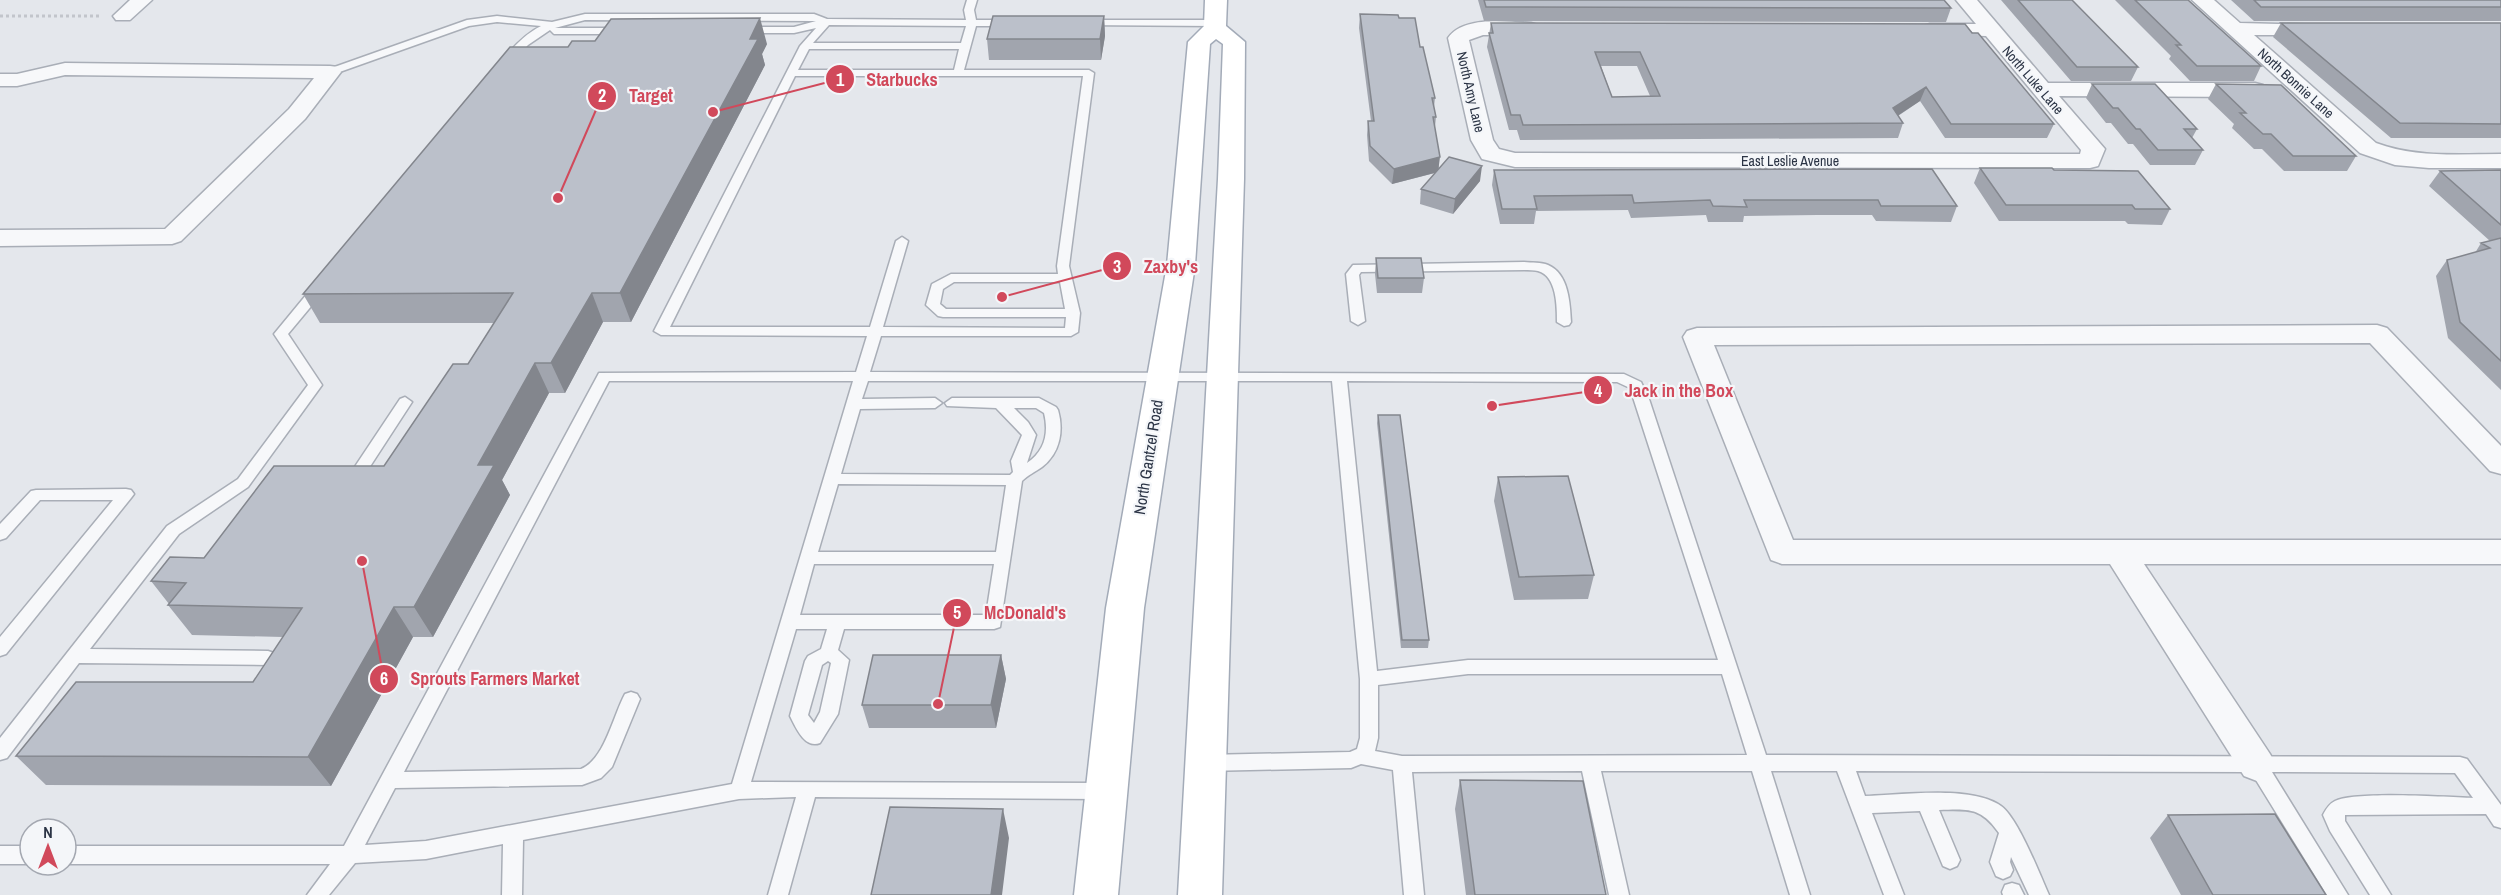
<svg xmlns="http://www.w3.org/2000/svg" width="2501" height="895" font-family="'Archivo Narrow',sans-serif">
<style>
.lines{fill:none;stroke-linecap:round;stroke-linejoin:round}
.service-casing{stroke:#a9aeb7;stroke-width:3}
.minor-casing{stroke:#a9aeb7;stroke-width:3}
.primary-casing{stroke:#a3abb8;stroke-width:3}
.path{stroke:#c2c5cb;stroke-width:3;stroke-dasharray:3 3;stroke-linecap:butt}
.service{fill:#f7f8fa;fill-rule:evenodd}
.minor{fill:#f7f8fa;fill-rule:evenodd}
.primary{fill:#fff;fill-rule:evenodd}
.wall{fill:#a1a5ae;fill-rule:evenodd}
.shaded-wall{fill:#83868d}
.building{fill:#bbc0ca;stroke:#83868d;stroke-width:1.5;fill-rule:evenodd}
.labels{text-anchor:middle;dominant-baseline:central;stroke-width:4.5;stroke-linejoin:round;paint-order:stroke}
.far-street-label{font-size:14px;fill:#2b3445;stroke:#f4f6f9}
.street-label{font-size:16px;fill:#2b3445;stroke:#f4f6f9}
.leader{fill:none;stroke:#d1495b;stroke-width:2}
.callout-dot{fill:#d1495b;stroke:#f4f6f9;stroke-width:2}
.mark-label{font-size:18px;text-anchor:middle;font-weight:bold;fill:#fff}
.callout-label{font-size:18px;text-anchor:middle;font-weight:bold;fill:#d1495b;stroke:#f4f6f9;stroke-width:4.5;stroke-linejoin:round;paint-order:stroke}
</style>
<rect width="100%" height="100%" fill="#e4e7ec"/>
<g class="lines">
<!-- service casing -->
<g class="service-casing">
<path id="service" d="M 967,0 L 977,0 L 974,10 L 976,20 L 1012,20 L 1017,23 L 1012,26 L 976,26 L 964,70 L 1089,70 L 1094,73 L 1069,266 L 1080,313 L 1078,332 L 1071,336 L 881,336 L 870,372 L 1624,374 L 1641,382 L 1649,399 L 1766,755 L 2460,757 L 2467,759 L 2501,805 L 2501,828 L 2494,826 L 2486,814 L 2345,815 L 2345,821 L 2391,895 L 2370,895 L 2330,831 L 2323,815 C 2326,809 2329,804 2335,801 C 2356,791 2445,797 2473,798 L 2455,773 L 2272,772 L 2348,895 L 2327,895 L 2251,772 L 1856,771 L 1865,796 C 1901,795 1972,785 2001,806 C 2018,818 2040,875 2049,895 L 2029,895 L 2011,857 L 2010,862 L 2013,870 L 2010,876 L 2003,879 L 1996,876 L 1990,862 L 1999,833 C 1981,807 1968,809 1939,810 L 1960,860 L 1957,866 L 1950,869 L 1943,866 L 1920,811 L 1872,813 L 1904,895 L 1884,895 L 1837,771 L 1771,771 L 1810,895 L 1790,895 L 1752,771 L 1601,771 L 1629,895 L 1609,895 L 1582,771 L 1412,772 L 1424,895 L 1404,895 L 1393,770 L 1361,764 L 1351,768 L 1205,771 L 1198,769 L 1196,763 L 1198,757 L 1205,755 L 1350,752 L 1357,749 L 1360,738 L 1360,679 L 1332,381 L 868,381 L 862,399 L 935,398 L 942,403 L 935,408 L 860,409 L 841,474 L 1010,475 L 1013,472 L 1011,461 L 1022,435 L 996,408 L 947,406 L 945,403 L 952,398 L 1039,398 L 1056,407 L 1058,410 C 1064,431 1060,453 1042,467 C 1035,472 1028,475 1022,481 L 1000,627 L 994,629 L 844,629 L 838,650 L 849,660 L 838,714 L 820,743 C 805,749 796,728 790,716 L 805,661 L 808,656 L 821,649 L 827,629 L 796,629 L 751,782 L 1104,783 L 1111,785 L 1113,791 L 1111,797 L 1104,799 L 815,797 L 788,895 L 768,895 L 796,797 L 739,799 L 523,840 L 522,895 L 502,895 L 503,844 L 426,859 L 355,863 L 329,895 L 307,895 L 330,864 L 66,864 L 66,846 L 344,846 L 599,373 L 856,372 L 867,336 L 661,335 L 654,331 L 800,46 L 816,28 L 794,33 L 742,33 L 737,30 L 742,27 L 794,27 L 816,21 L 585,20 L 555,28 L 622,28 L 627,31 L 622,34 L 554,34 L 550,30 L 528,45 L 510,64 L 506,65 L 501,62 C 512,48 525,34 541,26 L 497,22 L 469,26 L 334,74 L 326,74 L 326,70 L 467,20 L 497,16 L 552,22 L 585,14 L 814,14 L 827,19 L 966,20 L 964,10 ZM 829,25 L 966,26 L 961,43 L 813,43 ZM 809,49 L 959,49 L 954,70 L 798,70 ZM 795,76 L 1083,76 L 1057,266 L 1058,274 L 951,274 L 932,284 L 926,305 L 938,316 L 943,317 L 1066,317 L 1065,328 L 883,327 L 908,241 L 902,237 L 896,241 L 870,327 L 670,327 ZM 954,282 L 1060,282 L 1065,309 L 946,309 L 940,304 L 943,289 ZM 609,381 L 853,381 L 732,784 L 426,841 L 365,845 L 395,788 L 582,785 L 601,778 L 612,767 L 640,699 L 637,694 L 631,692 L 625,694 C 613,716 605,759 581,769 L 404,772 ZM 1347,381 L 1617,382 L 1630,388 L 1718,660 L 1468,660 L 1377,671 ZM 1014,408 L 1036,408 L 1044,413 C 1049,433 1045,451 1027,463 L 1036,435 L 1028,422 ZM 838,484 L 1006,485 L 996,552 L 818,552 ZM 814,564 L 994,564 L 986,615 L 800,615 ZM 828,661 L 831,663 L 820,712 L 814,723 L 808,715 L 822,665 ZM 1468,674 L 1722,674 L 1747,755 L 1402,756 L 1375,751 L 1378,738 L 1378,685 Z
M 1084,20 L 1215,20 L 1220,23 L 1215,26 L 1080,25 L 1079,23 Z
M 1524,262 C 1532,263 1541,262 1548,265 C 1569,274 1570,304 1571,322 L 1569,325 L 1564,326 L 1557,322 C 1557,307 1557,276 1538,271 C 1534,270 1529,270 1524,270 L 1361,272 L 1359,275 L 1365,321 L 1358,325 L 1351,321 L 1346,274 L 1353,265 Z
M 321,282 L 328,286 L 288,334 L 322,385 L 248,487 L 179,534 L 90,649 L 268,651 L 274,653 L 277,658 L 274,663 L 268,665 L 79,663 L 7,758 L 0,760 L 0,738 L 167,526 L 238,479 L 308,385 L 274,334 L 316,283 Z
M 405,397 L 412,402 L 358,485 L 348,485 L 345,481 L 348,477 L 400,399 Z
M 126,489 L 131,490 L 134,494 L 131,498 L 6,654 L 0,656 L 0,637 L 113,500 L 40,500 L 6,538 L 0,540 L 0,524 L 31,491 L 36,490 Z
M 0,846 L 30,846 L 30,864 L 0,864 Z
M 2012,883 L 2019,885 L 2024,895 L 2003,895 L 2002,892 L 2005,885 Z"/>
</g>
<!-- minor casing -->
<g class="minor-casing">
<path id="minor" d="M 130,0 L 152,0 L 130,20 L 116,20 L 113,16 Z
M 1956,0 L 1977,0 L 2048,83 L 2255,83 L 2263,85 L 2266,90 L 2263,95 L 2255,97 L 2059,96 L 2105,149 L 2098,166 L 2090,168 L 1515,167 L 1482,159 L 1471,140 L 1448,38 C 1464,15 1507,22 1531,23 L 1538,25 L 1541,29 L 1538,33 L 1531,35 L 1483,35 L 1469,40 L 1493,140 L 1499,149 L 1515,153 L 2080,154 L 2081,150 L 1986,36 L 1923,34 L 1920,30 L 1923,26 L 1930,24 L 1976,24 Z
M 2192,0 L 2214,0 L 2240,23 L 2325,25 L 2328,29 L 2325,33 L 2318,35 L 2254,35 L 2376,143 C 2416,158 2459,154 2501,154 L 2501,168 L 2429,168 L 2395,165 L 2360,153 Z
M 65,63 L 330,66 L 338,67 L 341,72 L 305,119 L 181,241 L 172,244 L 0,246 L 0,230 L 165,229 L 289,109 L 314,78 L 65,75 L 17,86 L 0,86 L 0,74 L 17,74 Z
M 2377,325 L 2387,328 L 2501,446 L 2501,474 L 2490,471 L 2370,343 L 1714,345 L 1793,540 L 2501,540 L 2501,564 L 2144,564 L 2270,754 L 2276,765 L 2270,776 L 2257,781 L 2244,776 L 2110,564 L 1782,564 L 1771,560 L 1683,337 L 1687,331 L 1697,328 Z"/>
</g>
<!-- primary casing -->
<g class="primary-casing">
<path id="primary" d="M 1205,0 L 1227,0 L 1226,26 L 1245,42 L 1244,179 L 1222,895 L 1178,895 L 1218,179 L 1223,44 L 1216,39 L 1210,44 L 1195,265 L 1144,608 L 1118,895 L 1074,895 L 1106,608 L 1167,265 L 1188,42 L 1204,26 Z"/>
</g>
<!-- path -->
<path class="path" d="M 0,16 L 101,16"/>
<!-- service -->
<use href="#service" class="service"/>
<!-- minor -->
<use href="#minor" class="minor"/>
<!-- primary -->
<use href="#primary" class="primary"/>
</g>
<!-- wall -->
<path class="wall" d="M 1478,0 L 1944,0 L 1951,8 L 1946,22 L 1484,21 Z
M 2001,0 L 2072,0 L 2138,67 L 2131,81 L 2071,81 Z
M 2115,0 L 2188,0 L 2261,66 L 2254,81 L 2190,81 L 2169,59 L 2171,56 Z
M 2231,0 L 2501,0 L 2501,21 L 2254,21 Z
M 1360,14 L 1399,18 L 1420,47 L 1435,98 L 1434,107 L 1436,117 L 1435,127 L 1439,169 L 1480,181 L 1453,214 L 1420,204 L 1421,189 L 1435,173 L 1392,184 L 1369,161 L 1367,135 L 1368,121 L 1371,121 L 1359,28 Z
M 1104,16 L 1105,36 L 1101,60 L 989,60 L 987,39 Z
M 1491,23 L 1965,24 L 2054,124 L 2047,138 L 1945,138 L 1920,101 L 1898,116 L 1903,123 L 1898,138 L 1520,140 L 1517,130 L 1509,130 L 1487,47 ZM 1601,66 L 1637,66 L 1650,96 L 1612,97 Z
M 2281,23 L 2501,23 L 2501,138 L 2391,138 L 2273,37 Z
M 767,44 L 762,54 L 765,65 L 631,322 L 603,322 L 565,393 L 549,393 L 502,480 L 510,495 L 433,637 L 413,637 L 331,786 L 46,785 L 16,756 L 253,682 L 283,637 L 192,635 L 168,605 L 169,604 L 151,581 L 204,558 L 384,466 L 468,364 L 494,323 L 320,323 L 303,294 L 568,47 Z
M 2092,84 L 2197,129 L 2192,138 L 2203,150 L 2195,165 L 2150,165 L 2133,144 L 2128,144 L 2111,123 L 2106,123 L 2086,98 Z
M 2216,84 L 2356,156 L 2347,171 L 2284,171 L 2262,149 L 2254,149 L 2232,128 L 2234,124 L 2208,99 Z
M 1980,168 L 2054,170 L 2170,209 L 2162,225 L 2128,224 L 2125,221 L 1999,221 L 1974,183 Z
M 1494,170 L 1957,206 L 1951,222 L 1876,221 L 1872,215 L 1817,215 L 1744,216 L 1743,222 L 1708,222 L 1706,215 L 1631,218 L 1628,210 L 1536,211 L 1534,224 L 1500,224 L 1492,185 Z
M 2501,170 L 2501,390 L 2448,338 L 2436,276 L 2447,260 L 2475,253 L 2481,243 L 2490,241 L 2429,186 L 2440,171 Z
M 1376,258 L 1424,278 L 1422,293 L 1377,293 L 1375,274 Z
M 1378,415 L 1429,640 L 1428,648 L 1401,648 L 1377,423 Z
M 1498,477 L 1594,575 L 1588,599 L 1514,600 L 1494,501 Z
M 1001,655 L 1006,679 L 996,728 L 869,728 L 862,705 Z
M 1460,780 L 1606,895 L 1466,895 L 1455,809 Z
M 2168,815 L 2326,895 L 2181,895 L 2150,838 Z"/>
<!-- shaded-wall -->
<path class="shaded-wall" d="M 1104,16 L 1105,36 L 1101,60 L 1100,39 Z
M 760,18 L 767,44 L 762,54 L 765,65 L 631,322 L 620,293 Z
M 1926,87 L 1920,101 L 1888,122 L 1893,108 Z
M 1440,157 L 1438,172 L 1392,184 L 1394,169 Z
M 1482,166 L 1480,181 L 1453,214 L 1455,199 Z
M 592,293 L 603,322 L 565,393 L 551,363 Z
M 535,363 L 549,393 L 502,480 L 510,495 L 433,637 L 414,607 L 478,465 Z
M 394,607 L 413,637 L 331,786 L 308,757 Z
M 1001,655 L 1006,679 L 996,728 L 991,705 Z
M 1003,809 L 1009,838 L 1002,895 L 991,895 Z"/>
<!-- building -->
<path class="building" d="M 1484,0 L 1944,0 L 1951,8 L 1486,7 Z
M 2018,0 L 2072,0 L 2138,67 L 2077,67 Z
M 2135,0 L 2188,0 L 2261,66 L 2197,66 L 2176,45 L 2181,45 Z
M 2254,0 L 2501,0 L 2501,7 L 2261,7 Z
M 1360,14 L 1398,15 L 1399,18 L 1415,18 L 1420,47 L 1423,47 L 1435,98 L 1432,98 L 1436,117 L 1433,117 L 1440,157 L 1394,169 L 1370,146 L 1368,121 L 1374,121 Z
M 993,16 L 1104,16 L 1100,39 L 987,39 Z
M 760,18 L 750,39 L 758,39 L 620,293 L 592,293 L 551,363 L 535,363 L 478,465 L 494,465 L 414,607 L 394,607 L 308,757 L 16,756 L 76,682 L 253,682 L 302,608 L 168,605 L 186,583 L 151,581 L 170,557 L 204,558 L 274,466 L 384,466 L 453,364 L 468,364 L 513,293 L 303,294 L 510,47 L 568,47 L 572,41 L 595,41 L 611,19 Z
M 1491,23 L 1965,24 L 1972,33 L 1978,33 L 2054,124 L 1951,124 L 1926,87 L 1893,108 L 1903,123 L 1523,125 L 1520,115 L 1511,115 L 1489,33 L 1493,33 ZM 1595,52 L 1640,52 L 1660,96 L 1612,97 Z
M 2281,23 L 2501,23 L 2501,124 L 2400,123 Z
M 2092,84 L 2155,84 L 2197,129 L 2184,129 L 2203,150 L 2158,150 L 2140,129 L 2136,129 L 2118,108 L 2113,108 Z
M 2216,84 L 2281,85 L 2356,156 L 2293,156 L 2271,134 L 2263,134 L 2240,113 L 2246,113 Z
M 1449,157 L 1482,166 L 1455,199 L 1421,189 Z
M 1980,168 L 2052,168 L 2054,170 L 2138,171 L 2170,209 L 2135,209 L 2132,205 L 2006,205 Z
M 1932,169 L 1957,206 L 1881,206 L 1878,200 L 1744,200 L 1747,207 L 1713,206 L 1710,200 L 1634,203 L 1632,195 L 1534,196 L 1537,209 L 1502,209 L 1494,170 Z
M 2501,170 L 2501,225 L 2440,171 Z
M 2501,238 L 2501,361 L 2460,322 L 2447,260 L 2490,248 L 2481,243 Z
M 1376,258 L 1421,258 L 1424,278 L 1378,278 Z
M 1378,415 L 1400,415 L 1429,640 L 1402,640 Z
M 1568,476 L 1594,575 L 1519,577 L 1498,477 Z
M 873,655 L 1001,655 L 991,705 L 862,705 Z
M 1460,780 L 1583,781 L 1606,895 L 1475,895 Z
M 890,807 L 1003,809 L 991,895 L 871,895 Z
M 2275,814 L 2326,895 L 2213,895 L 2168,815 Z"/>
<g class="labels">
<!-- far-street labels -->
<g class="far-street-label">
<text transform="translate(2033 80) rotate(49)">North Luke Lane</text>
<text transform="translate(2296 83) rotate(42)">North Bonnie Lane</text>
<text transform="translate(1471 92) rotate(77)">North Amy Lane</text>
<text x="1790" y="161">East Leslie Avenue</text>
</g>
<!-- street labels -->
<g class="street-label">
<text transform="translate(1148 457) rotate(-81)">North Gantzel Road</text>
</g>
</g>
<!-- callouts -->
<path class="leader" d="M713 112L840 79M558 198L602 96M1002 297L1117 266M1492 406L1598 390M938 704L957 613M362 561L384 679"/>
<g class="callout-dot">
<circle cx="713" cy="112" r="6"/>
<circle cx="558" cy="198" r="6"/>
<circle cx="1002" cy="297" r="6"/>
<circle cx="1492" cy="406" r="6"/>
<circle cx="938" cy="704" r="6"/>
<circle cx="362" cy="561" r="6"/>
<circle cx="840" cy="79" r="15"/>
<circle cx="602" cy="96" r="15"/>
<circle cx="1117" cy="266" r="15"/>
<circle cx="1598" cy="390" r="15"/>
<circle cx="957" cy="613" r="15"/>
<circle cx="384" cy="679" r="15"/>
</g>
<g class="mark-label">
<text x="840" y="86">1</text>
<text x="602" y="102">2</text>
<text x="1117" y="273">3</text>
<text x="1598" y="397">4</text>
<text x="957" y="619">5</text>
<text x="384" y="685">6</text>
</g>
<g class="callout-label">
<text x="902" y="86">Starbucks</text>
<text x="651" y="102">Target</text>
<text x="1171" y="273">Zaxby's</text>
<text x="1679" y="397">Jack in the Box</text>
<text x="1025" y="619">McDonald's</text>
<text x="495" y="685">Sprouts Farmers Market</text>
</g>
<!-- north arrow -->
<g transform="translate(48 847)"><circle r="28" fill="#f4f6f9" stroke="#a4a8b1" stroke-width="1.5"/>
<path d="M0-4.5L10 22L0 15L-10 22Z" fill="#d1495b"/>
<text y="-9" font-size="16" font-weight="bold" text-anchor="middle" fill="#2b3445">N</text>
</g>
</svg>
